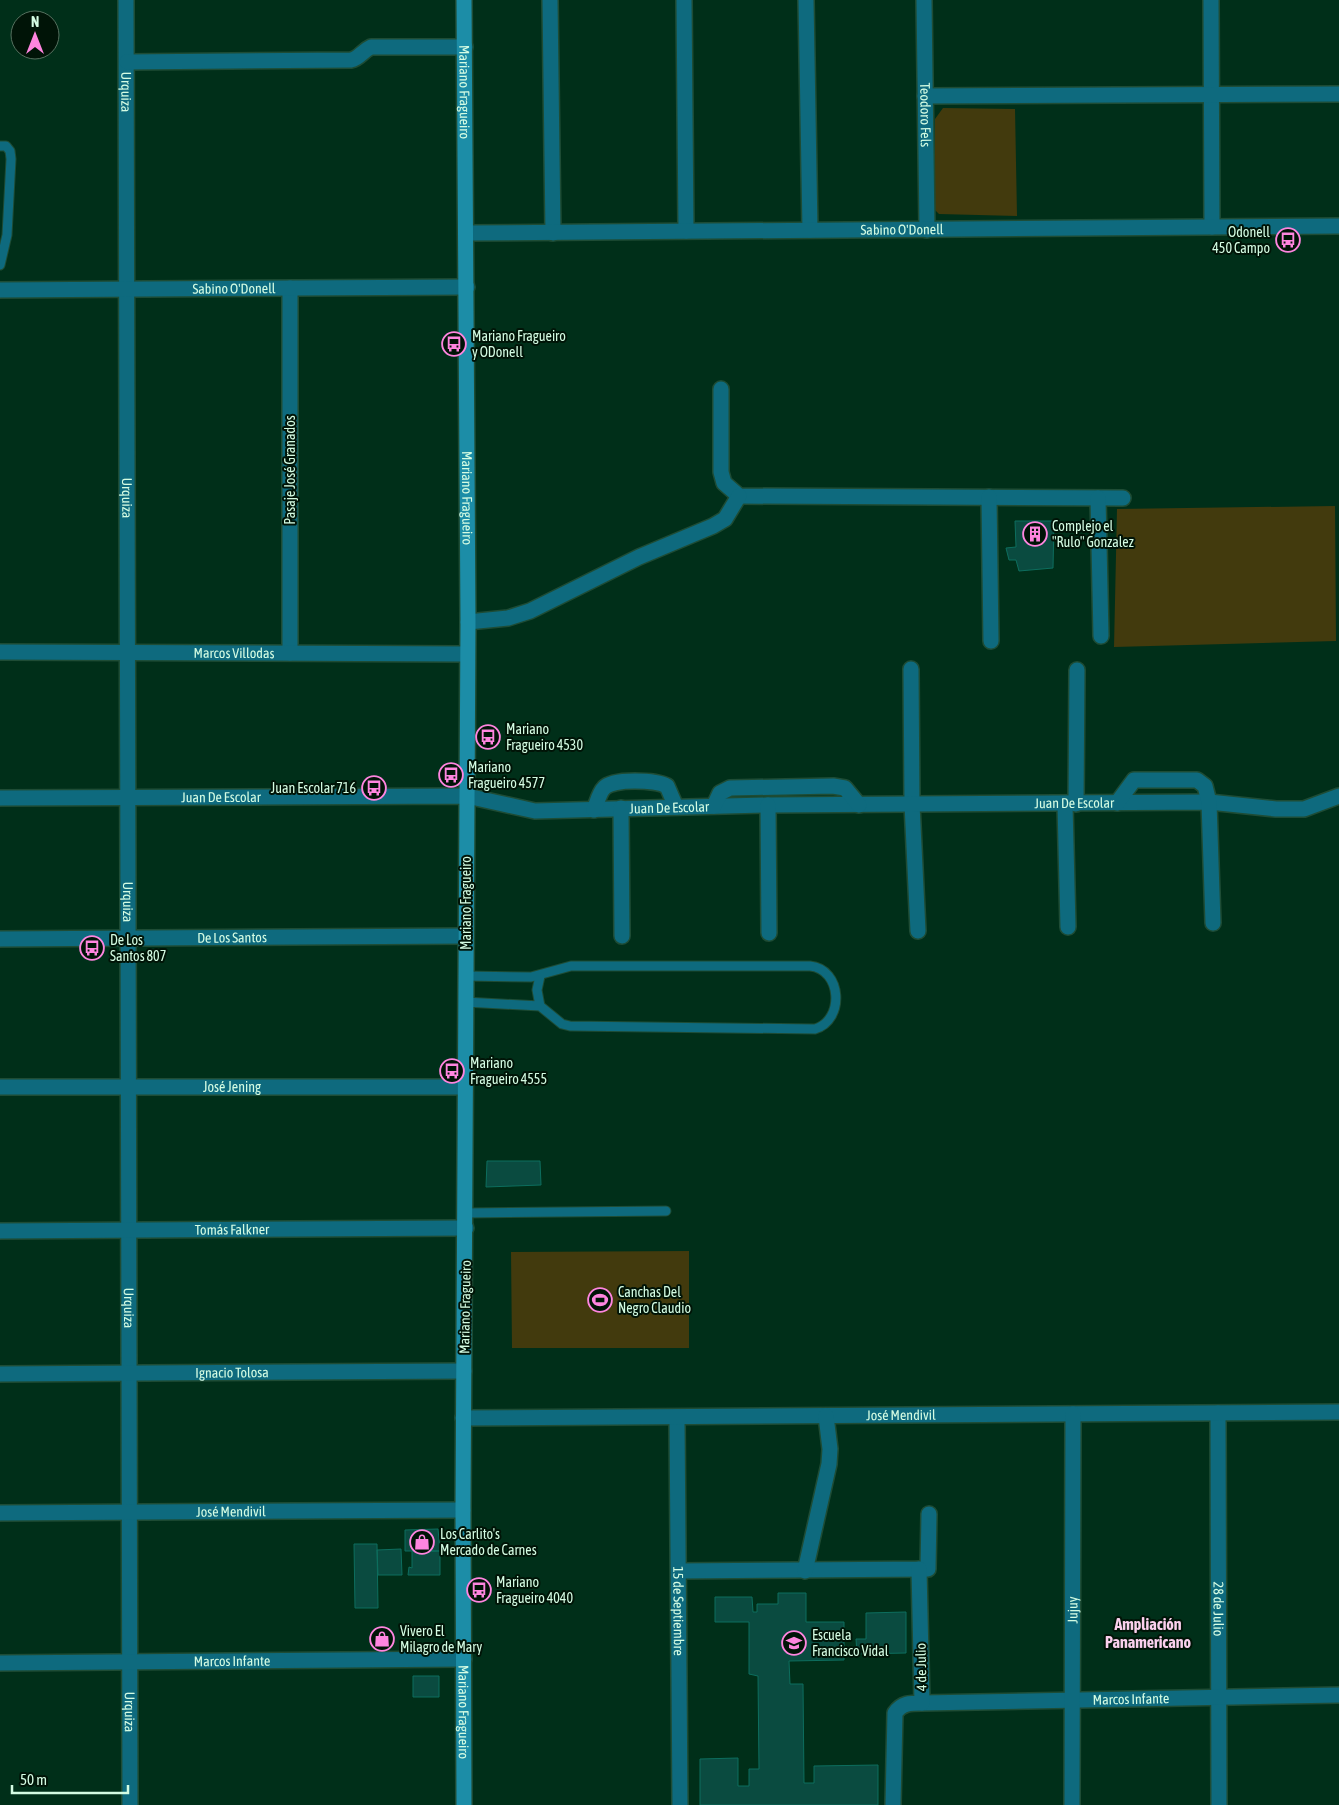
<svg xmlns="http://www.w3.org/2000/svg" width="1339" height="1805" font-family="'Asap Condensed',sans-serif">
<style>
.green{fill:#423a0d}
.building{fill:#0a4b40;stroke:#0d6e5e}
.lines{fill:none;stroke-linecap:round;stroke-linejoin:round}
.lane-casing{stroke:#1e4c35;stroke-width:11}
.street-casing{stroke:#1e4c35;stroke-width:18}
.secondary-casing{stroke:#1e4c35;stroke-width:18}
.lane{stroke:#0e6a7e;stroke-width:9}
.street{stroke:#0e6a7e;stroke-width:15}
.secondary{stroke:#1c8da7;stroke-width:15}
.labels{text-anchor:middle;dominant-baseline:central;stroke-width:4;stroke-linejoin:round;paint-order:stroke}
.street-label{font-size:14px;fill:#d4fce3;stroke:#001407}
.poi-label{font-size:14px;fill:#d4fce3;stroke:#001407;text-anchor:start}
.quarter-label{font-size:16px;font-weight:bold;fill:#fad0ed;stroke:#001407}
</style>
<rect width="100%" height="100%" fill="#002f19"/>
<!-- green -->
<path class="green" d="M 943,108 L 1015,109 L 1017,216 L 939,214 L 935,210 L 935,119 Z
M 1335,506 L 1336,641 L 1114,647 L 1117,509 Z
M 689,1251 L 689,1348 L 512,1348 L 511,1252 Z"/>
<!-- building -->
<path class="building" d="M 1015,521 L 1054,521 L 1053,568 L 1019,571 L 1016,560 L 1009,560 L 1006,548 L 1016,547 Z
M 487,1161 L 540,1161 L 541,1185 L 486,1187 Z
M 438,1529 L 440,1551 L 405,1551 L 405,1530 Z
M 354,1544 L 377,1544 L 378,1608 L 355,1608 Z
M 401,1549 L 402,1575 L 378,1575 L 377,1550 Z
M 412,1551 L 440,1551 L 440,1575 L 408,1575 L 409,1567 L 412,1568 Z
M 778,1593 L 806,1593 L 806,1622 L 844,1622 L 844,1660 L 789,1661 L 790,1684 L 803,1684 L 804,1783 L 814,1783 L 814,1766 L 878,1765 L 878,1805 L 700,1805 L 700,1759 L 738,1758 L 738,1786 L 749,1786 L 749,1769 L 759,1769 L 758,1676 L 749,1674 L 749,1622 L 715,1622 L 715,1597 L 752,1597 L 753,1612 L 757,1612 L 757,1604 L 778,1604 Z
M 906,1612 L 906,1653 L 857,1654 L 856,1639 L 866,1639 L 866,1613 Z
M 413,1676 L 439,1676 L 439,1697 L 413,1697 Z"/>
<g class="lines">
<!-- lane casing -->
<g class="lane-casing">
<path id="lane" d="M 0,146 L 6,146 L 10,151 L 11,159 L 7,235 L 0,265
M 465,976 L 531,977 L 571,966 L 810,966 C 842,969 845,1020 815,1029 L 570,1026 L 562,1024 L 540,1006 L 465,1002
M 540,1006 L 537,990 L 540,976
M 466,1213 L 666,1211"/>
</g>
<!-- street casing -->
<g class="street-casing">
<g id="street">
<path id="s1" d="M 126,0 L 130,1805"/>
<path d="M 550,0 L 553,233"/>
<path d="M 684,0 L 686,231"/>
<path d="M 806,0 L 810,230"/>
<path id="s2" d="M 924,0 L 927,230"/>
<path d="M 1211,0 L 1212,227"/>
<path d="M 127,62 L 351,60 C 360,58 362,51 371,47 L 465,47"/>
<path d="M 925,96 L 1339,94"/>
<path id="s3" d="M 466,233 L 1339,226"/>
<path d="M 290,288 L 290,653"/>
<path id="s4" d="M 0,290 L 467,287"/>
<path d="M 721,389 L 721,472 L 724,483 L 739,496 L 1123,498"/>
<path d="M 989,497 L 991,641"/>
<path d="M 1098,498 L 1101,636"/>
<path d="M 468,622 L 508,618 L 530,611 L 639,557 L 713,526 L 725,519 L 739,496"/>
<path id="s5" d="M 0,652 L 467,654"/>
<path d="M 911,669 L 912,804 L 918,931"/>
<path id="s6" d="M 0,798 L 467,796 L 535,811 L 768,805 L 1209,802 L 1276,809 L 1304,809 L 1339,796"/>
<path d="M 1117,803 L 1134,780 L 1197,780 L 1205,786 L 1209,802 L 1213,923"/>
<path d="M 1076,804 L 1077,670"/>
<path d="M 768,805 L 769,933"/>
<path d="M 1065,805 L 1068,927"/>
<path d="M 714,806 L 720,793 L 730,788 L 833,786 L 845,788 L 859,805"/>
<path d="M 621,808 L 622,936"/>
<path d="M 594,810 C 597,803 599,793 604,788 C 613,778 656,780 667,786 L 676,807"/>
<path id="s7" d="M 0,939 L 466,936"/>
<path id="s8" d="M 0,1087 L 465,1087"/>
<path id="s9" d="M 0,1231 L 466,1228"/>
<path id="s10" d="M 0,1374 L 464,1371"/>
<path id="s11" d="M 1218,1413 L 1219,1805"/>
<path id="s12" d="M 677,1417 L 680,1805"/>
<path id="s13" d="M 463,1418 L 1339,1412"/>
<path id="s14" d="M 0,1513 L 463,1510"/>
<path d="M 679,1571 L 928,1569 L 929,1514"/>
<path d="M 805,1571 L 829,1464 L 830,1449 L 826,1416"/>
<path id="s15" d="M 0,1663 L 464,1659"/>
<path id="s16" d="M 922,1703 L 1339,1695"/>
<path d="M 893,1805 L 895,1713 C 902,1703 910,1703 922,1703 L 919,1569"/>
<path id="s17" d="M 1072,1805 L 1073,1414"/>
</g>
</g>
<!-- secondary casing -->
<g class="secondary-casing">
<g id="secondary">
<path id="s18" d="M 464,0 L 468,622 L 463,1510 L 464,1805"/>
</g>
</g>
<!-- lane -->
<use href="#lane" class="lane"/>
<!-- street -->
<use href="#street" class="street"/>
<!-- secondary -->
<use href="#secondary" class="secondary"/>
</g>
<!-- icons -->
<defs>
<g id="bus-ring" transform="scale(1.25)"><circle r="9.5" fill="#001407" stroke="#fe85df" stroke-width="1.5"/><path d="M-5-6H5V4H4V6H2V4H-2V6H-4V4H-5ZM-3.5-4V0h7V-4ZM-3.5 1.2v1.5H-2V1.2ZM2 1.2v1.5H3.5V1.2Z" fill="#fe85df"/></g>
<g id="building-ring" transform="scale(1.25)"><circle r="9.5" fill="#001407" stroke="#fe85df" stroke-width="1.5"/><path d="M-4-6H4V6H1V3H-1V6H-4ZM-2.5-4.3h1.7v1.8h-1.7ZM.8-4.3h1.7v1.8H.8ZM-2.5-1h1.7V.8h-1.7ZM.8-1h1.7V.8H.8Z" fill="#fe85df"/></g>
<g id="stadium-ring" transform="scale(1.25)"><circle r="9.5" fill="#001407" stroke="#fe85df" stroke-width="1.5"/><path d="M0-5a6.5 5 0 1 0 0 10a6.5 5 0 1 0 0-10ZM-3.5-1.8h7v3.6h-7Z" fill="#fe85df"/></g>
<g id="shop-ring" transform="scale(1.25)"><circle r="9.5" fill="#001407" stroke="#fe85df" stroke-width="1.5"/><path d="M-5-2.5h2.3a2.7 3.5 0 0 1 5.4 0H5L5.5 6h-11ZM-1.5-2.5h3a1.5 2.3 0 0 0-3 0Z" fill="#fe85df"/></g>
<g id="school-ring" transform="scale(1.25)"><circle r="9.5" fill="#001407" stroke="#fe85df" stroke-width="1.5"/><path d="M0-5L7-2L0 1L-7-2ZM-4 1L0 2.5L4 1V4Q0 6-4 4Z" fill="#fe85df"/></g>
</defs>
<g fill-rule="evenodd">
<use href="#bus-ring" x="1288" y="240"/>
<use href="#bus-ring" x="454" y="344"/>
<use href="#building-ring" x="1035" y="534"/>
<use href="#bus-ring" x="488" y="737"/>
<use href="#bus-ring" x="451" y="775"/>
<use href="#bus-ring" x="374" y="788"/>
<use href="#bus-ring" x="92" y="948"/>
<use href="#bus-ring" x="452" y="1071"/>
<use href="#stadium-ring" x="600" y="1300"/>
<use href="#shop-ring" x="422" y="1542"/>
<use href="#bus-ring" x="479" y="1590"/>
<use href="#shop-ring" x="382" y="1639"/>
<use href="#school-ring" x="794" y="1643"/>
</g>
<g class="labels">
<!-- street labels -->
<g class="street-label">
<text stroke="none"><textPath href="#s1" startOffset="92">Urquiza</textPath></text>
<text stroke="none"><textPath href="#s18" startOffset="92">Mariano Fragueiro</textPath></text>
<text stroke="none"><textPath href="#s2" startOffset="115">Teodoro Fels</textPath></text>
<text stroke="none"><textPath href="#s3" startOffset="436">Sabino O'Donell</textPath></text>
<text stroke="none"><textPath href="#s4" startOffset="234">Sabino O'Donell</textPath></text>
<text transform="translate(290 470) rotate(-90)">Pasaje José Granados</text>
<text stroke="none"><textPath href="#s1" startOffset="498">Urquiza</textPath></text>
<text stroke="none"><textPath href="#s18" startOffset="498">Mariano Fragueiro</textPath></text>
<text stroke="none"><textPath href="#s5" startOffset="234">Marcos Villodas</textPath></text>
<text stroke="none"><textPath href="#s6" startOffset="221">Juan De Escolar</textPath></text>
<text stroke="none"><textPath href="#s6" startOffset="1076">Juan De Escolar</textPath></text>
<text stroke="none"><textPath href="#s6" startOffset="671">Juan De Escolar</textPath></text>
<text stroke="none"><textPath href="#s1" startOffset="902">Urquiza</textPath></text>
<text transform="translate(466 903) rotate(-90)">Mariano Fragueiro</text>
<text stroke="none"><textPath href="#s7" startOffset="232">De Los Santos</textPath></text>
<text stroke="none"><textPath href="#s8" startOffset="232">José Jening</textPath></text>
<text stroke="none"><textPath href="#s9" startOffset="232">Tomás Falkner</textPath></text>
<text stroke="none"><textPath href="#s1" startOffset="1308">Urquiza</textPath></text>
<text transform="translate(465 1307) rotate(-89)">Mariano Fragueiro</text>
<text stroke="none"><textPath href="#s10" startOffset="232">Ignacio Tolosa</textPath></text>
<text stroke="none"><textPath href="#s13" startOffset="438">José Mendivil</textPath></text>
<text stroke="none"><textPath href="#s14" startOffset="231">José Mendivil</textPath></text>
<text stroke="none"><textPath href="#s17" startOffset="195">Jujuy</textPath></text>
<text stroke="none"><textPath href="#s11" startOffset="196">28 de Julio</textPath></text>
<text stroke="none"><textPath href="#s12" startOffset="194">15 de Septiembre</textPath></text>
<text stroke="none"><textPath href="#s15" startOffset="232">Marcos Infante</textPath></text>
<text transform="translate(921 1667) rotate(-91)">4 de Julio</text>
<text stroke="none"><textPath href="#s16" startOffset="209">Marcos Infante</textPath></text>
<text stroke="none"><textPath href="#s1" startOffset="1712">Urquiza</textPath></text>
<text stroke="none"><textPath href="#s18" startOffset="1712">Mariano Fragueiro</textPath></text>
</g>
<!-- poi labels -->
<g class="poi-label">
<text x="1270" y="232" text-anchor="end">Odonell<tspan x="1270" dy="16">450 Campo</tspan></text>
<text x="472" y="336">Mariano Fragueiro<tspan x="472" dy="16">y ODonell</tspan></text>
<text x="1052" y="526">Complejo el<tspan x="1052" dy="16">"Rulo" Gonzalez</tspan></text>
<text x="506" y="729">Mariano<tspan x="506" dy="16">Fragueiro 4530</tspan></text>
<text x="468" y="767">Mariano<tspan x="468" dy="16">Fragueiro 4577</tspan></text>
<text x="356" y="788" text-anchor="end">Juan Escolar 716</text>
<text x="110" y="940">De Los<tspan x="110" dy="16">Santos 807</tspan></text>
<text x="470" y="1063">Mariano<tspan x="470" dy="16">Fragueiro 4555</tspan></text>
<text x="618" y="1292">Canchas Del<tspan x="618" dy="16">Negro Claudio</tspan></text>
<text x="440" y="1534">Los Carlito's<tspan x="440" dy="16">Mercado de Carnes</tspan></text>
<text x="496" y="1582">Mariano<tspan x="496" dy="16">Fragueiro 4040</tspan></text>
<text x="400" y="1631">Vivero El<tspan x="400" dy="16">Milagro de Mary</tspan></text>
<text x="812" y="1635">Escuela<tspan x="812" dy="16">Francisco Vidal</tspan></text>
</g>
<!-- quarter labels -->
<g class="quarter-label">
<text x="1148" y="1624">Ampliación<tspan x="1148" dy="18">Panamericano</tspan></text>
</g>
</g>
<!-- north arrow -->
<g transform="translate(35 35)"><circle r="24" fill="#001407" stroke="#55715f"/>
<path d="M0-4L9 19L0 12L-9 19Z" fill="#fe85df"/>
<text y="-8" font-size="14" font-weight="bold" text-anchor="middle" fill="#d4fce3">N</text>
</g>
<!-- scale -->
<path d="M12 1785v8h116v-8" fill="none" stroke="#d4fce3" stroke-width="2.5"/>
<text x="20" y="1785" font-size="15" fill="#d4fce3" stroke="#001407" stroke-width="4" paint-order="stroke">50 m</text>
</svg>
